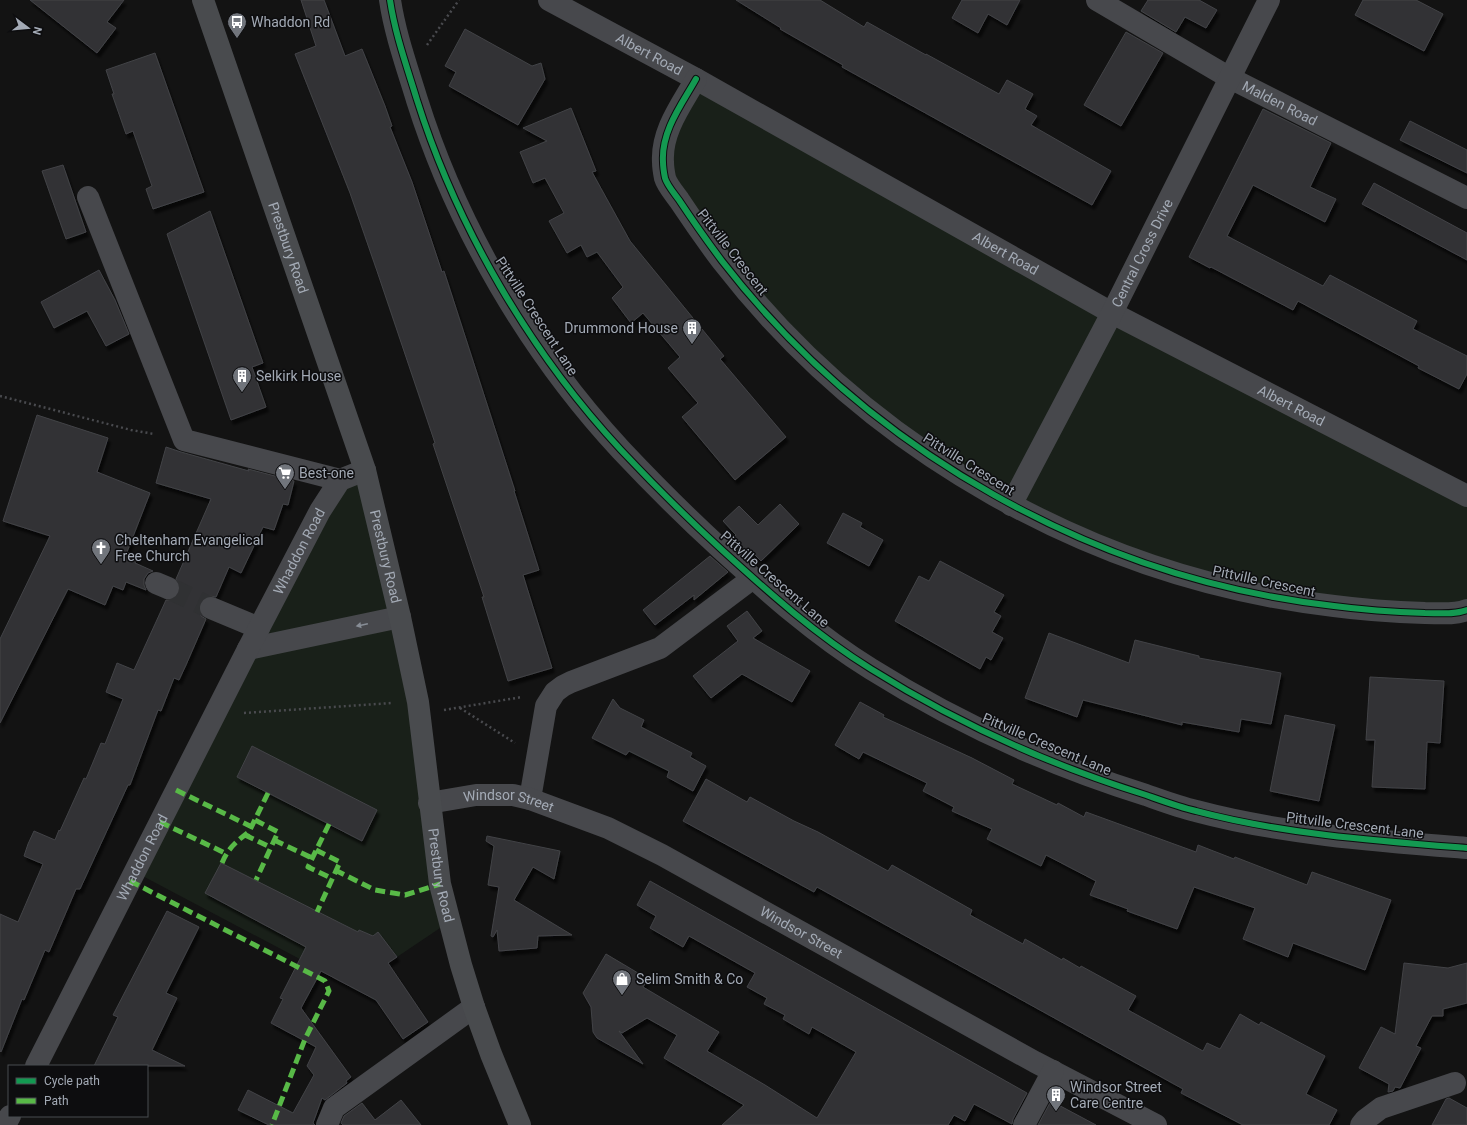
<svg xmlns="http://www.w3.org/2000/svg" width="1467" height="1125" font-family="Roboto,sans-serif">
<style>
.green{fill:#192019}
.building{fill:#323234;stroke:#424347;filter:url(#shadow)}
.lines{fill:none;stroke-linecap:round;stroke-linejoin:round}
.minor-tunnel{stroke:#303133;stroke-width:22;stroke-dasharray:22 11;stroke-linecap:butt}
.path{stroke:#494a4e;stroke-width:2.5;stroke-dasharray:2 3;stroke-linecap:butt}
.minor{stroke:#47484c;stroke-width:22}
.major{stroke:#494b4e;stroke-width:22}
.quiet{stroke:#58b947;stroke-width:5;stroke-dasharray:10 5;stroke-linecap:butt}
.cycleway-casing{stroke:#0d0d0f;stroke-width:8}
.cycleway{stroke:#139951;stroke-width:6}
.oneway{fill:#878d96}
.labels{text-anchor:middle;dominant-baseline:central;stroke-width:3;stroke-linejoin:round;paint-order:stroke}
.poi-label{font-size:14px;fill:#a3aab5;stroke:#0d0d0f;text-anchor:start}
.street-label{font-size:14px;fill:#a3aab5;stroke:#0d0d0f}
</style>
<defs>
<filter id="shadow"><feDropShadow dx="2.5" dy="4.5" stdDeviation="1" flood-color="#0009"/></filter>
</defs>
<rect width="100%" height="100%" fill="#131313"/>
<!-- green -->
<path class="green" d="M 696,79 L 1467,496 L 1467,610 L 1227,587 L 970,481 L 768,316 L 663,162 Z
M 365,470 L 449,922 L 397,957 L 378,932 L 373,936 L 359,930 L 347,984 L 135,872 L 320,511 Z"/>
<!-- building -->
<path class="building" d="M 30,0 L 124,0 L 107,22 L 116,28 L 97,53 Z
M 301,0 L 324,0 L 345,56 L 362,49 L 385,106 L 392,126 L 390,127 L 412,182 L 442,272 L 444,271 L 515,491 L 514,491 L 539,570 L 523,575 L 552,668 L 508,681 L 482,597 L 484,597 L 433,444 L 435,443 L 377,271 L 350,193 L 295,54 L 316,46 Z
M 736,0 L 820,0 L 864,27 L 867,22 L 926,55 L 926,54 L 999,94 L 1007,80 L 1033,94 L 1025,109 L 1037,116 L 1031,125 L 1111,171 L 1092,205 L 842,67 L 843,65 L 780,29 L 781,28 Z
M 962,0 L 1020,0 L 1007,25 L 988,14 L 978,33 L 952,18 Z
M 1148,0 L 1199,0 L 1217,10 L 1206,28 L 1185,17 L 1176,32 L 1141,11 Z
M 1363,0 L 1416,0 L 1443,14 L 1424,51 L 1355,15 Z
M 465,29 L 532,66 L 541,63 L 545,79 L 518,125 L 449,86 L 456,72 L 445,66 Z
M 1126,32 L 1163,53 L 1121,126 L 1084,105 Z
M 155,53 L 204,192 L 153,209 L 146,189 L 152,186 L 133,131 L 126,134 L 112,94 L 114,94 L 106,70 Z
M 571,108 L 596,171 L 592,172 L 630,241 L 724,356 L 720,359 L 786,437 L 735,480 L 682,417 L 698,403 L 668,368 L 680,357 L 643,313 L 631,323 L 612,298 L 623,287 L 597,252 L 587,257 L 581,245 L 567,253 L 549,221 L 564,213 L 545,178 L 533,183 L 520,152 L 547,141 L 523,128 Z
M 1263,109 L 1331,143 L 1310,187 L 1336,199 L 1325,222 L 1253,185 L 1227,236 L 1323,286 L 1330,275 L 1417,321 L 1413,329 L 1467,356 L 1467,374 L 1459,389 L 1418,368 L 1419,366 L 1298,301 L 1293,310 L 1211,267 L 1210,268 L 1189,257 Z
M 1410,121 L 1467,150 L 1467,173 L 1400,140 Z
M 63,165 L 86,232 L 66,239 L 42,171 Z
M 1374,183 L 1467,233 L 1467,260 L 1362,204 Z
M 210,211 L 263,363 L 252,367 L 266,407 L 231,420 L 167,234 Z
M 99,270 L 115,300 L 129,334 L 106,346 L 87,311 L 54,328 L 41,302 Z
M 37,415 L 108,438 L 97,472 L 150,493 L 127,552 L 138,556 L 135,563 L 153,571 L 148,573 L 144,579 L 144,585 L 146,590 L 126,582 L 123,590 L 113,586 L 105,605 L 68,589 L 0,723 L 0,639 L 50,536 L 3,521 Z
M 166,447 L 181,452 L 249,471 L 248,469 L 294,481 L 288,505 L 283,504 L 274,530 L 263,527 L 241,573 L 229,567 L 216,597 L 209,596 L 203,598 L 200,603 L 199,610 L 201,616 L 206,619 L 186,665 L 179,680 L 174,678 L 161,711 L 158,710 L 130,785 L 128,785 L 80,889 L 76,889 L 49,952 L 45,950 L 24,1000 L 22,999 L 1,1052 L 0,1051 L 0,914 L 18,922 L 43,864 L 24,856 L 28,844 L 34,831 L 55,840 L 59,830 L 60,831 L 84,778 L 86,779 L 101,743 L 105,744 L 123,699 L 106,692 L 117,663 L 134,670 L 166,600 L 170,600 L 175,598 L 179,593 L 180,586 L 176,579 L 211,499 L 156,483 Z
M 780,504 L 799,524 L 761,561 L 753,553 L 748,557 L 730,540 L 736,535 L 723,521 L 739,506 L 758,525 Z
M 843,513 L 862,523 L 860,527 L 883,540 L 869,566 L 827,543 Z
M 710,556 L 728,572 L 694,600 L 694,595 L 655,625 L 643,610 Z
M 940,561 L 1004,595 L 994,612 L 1001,616 L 992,632 L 1003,638 L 991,660 L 986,657 L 980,669 L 895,621 L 919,576 L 929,581 Z
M 747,611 L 762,631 L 753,638 L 810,671 L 792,702 L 742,674 L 711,698 L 693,676 L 738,641 L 727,626 Z
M 1049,633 L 1129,663 L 1135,640 L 1199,656 L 1199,658 L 1281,673 L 1271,724 L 1241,719 L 1239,732 L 1182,722 L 1182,725 L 1083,700 L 1077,717 L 1025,698 Z
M 1370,677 L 1444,681 L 1440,743 L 1427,742 L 1425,789 L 1372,787 L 1375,740 L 1366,740 Z
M 613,699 L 620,708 L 644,720 L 641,727 L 692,753 L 690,757 L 706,766 L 693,791 L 667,777 L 669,771 L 629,751 L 626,755 L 592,738 Z
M 860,702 L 884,715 L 883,717 L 972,758 L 1014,780 L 1012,784 L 1057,805 L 1058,803 L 1084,817 L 1086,812 L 1196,852 L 1198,845 L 1234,859 L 1235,857 L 1307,885 L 1312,872 L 1391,900 L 1365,970 L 1293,943 L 1288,957 L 1243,939 L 1255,908 L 1194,887 L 1177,929 L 1127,911 L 1128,909 L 1090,895 L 1096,881 L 1046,855 L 1041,866 L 987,839 L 992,829 L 952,811 L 954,807 L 923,791 L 927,783 L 863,752 L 859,759 L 835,745 Z
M 1285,715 L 1335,725 L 1319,801 L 1270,791 Z
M 252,746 L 377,810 L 362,841 L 237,777 Z
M 706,779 L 747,802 L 750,797 L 794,821 L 818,832 L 888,871 L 892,865 L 972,910 L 970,915 L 1023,944 L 1025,939 L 1062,960 L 1063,958 L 1080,968 L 1081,966 L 1136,996 L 1128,1010 L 1203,1051 L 1207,1043 L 1220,1049 L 1240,1014 L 1259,1025 L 1261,1022 L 1325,1056 L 1306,1094 L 1337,1110 L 1329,1125 L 1243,1125 L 1181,1093 L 1183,1089 L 817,887 L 814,892 L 683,821 Z
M 487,836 L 560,851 L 554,879 L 533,867 L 514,900 L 572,935 L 538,936 L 537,948 L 499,951 L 497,930 L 493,937 L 491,936 L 499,887 L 488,885 L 494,846 L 486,841 Z
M 221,863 L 358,932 L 359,930 L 373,936 L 378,932 L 397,957 L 388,963 L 428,1022 L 403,1039 L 376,1000 L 321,971 L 301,1008 L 351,1077 L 346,1081 L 347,1083 L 325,1100 L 322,1098 L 313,1123 L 315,1125 L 269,1125 L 238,1110 L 248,1090 L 293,1113 L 314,1075 L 307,1066 L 316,1047 L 271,1023 L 283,999 L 280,998 L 306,947 L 205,893 Z
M 650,881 L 1027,1093 L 1013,1119 L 1012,1124 L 974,1104 L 965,1121 L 954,1115 L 948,1125 L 722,1125 L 744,1105 L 664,1058 L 677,1035 L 647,1018 L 622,1033 L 619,1031 L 643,1064 L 597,1038 L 593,1032 L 591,1007 L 583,993 L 606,954 L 648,979 L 643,987 L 719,1032 L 707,1051 L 765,1085 L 817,1118 L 856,1052 L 812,1027 L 809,1034 L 783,1019 L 785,1015 L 764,1004 L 767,998 L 747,987 L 755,973 L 689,936 L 683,947 L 650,928 L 656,916 L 637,905 Z
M 167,911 L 199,927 L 166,993 L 177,998 L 152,1050 L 185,1066 L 94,1066 L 118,1017 L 113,1015 Z
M 1404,963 L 1448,968 L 1467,963 L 1467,1003 L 1443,1009 L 1443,1016 L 1432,1016 L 1416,1046 L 1421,1048 L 1400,1088 L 1395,1087 L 1393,1091 L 1388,1092 L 1389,1084 L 1359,1068 L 1381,1027 L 1395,1034 Z
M 1449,1098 L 1467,1108 L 1467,1125 L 1432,1125 L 1446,1099 Z
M 401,1100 L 421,1125 L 343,1125 L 341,1123 L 344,1116 L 362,1103 L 375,1120 Z
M 1051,1101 L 1096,1125 L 1038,1125 Z"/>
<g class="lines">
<!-- minor-tunnel -->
<path class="minor-tunnel" d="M 168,588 L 211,608"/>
<!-- path -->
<path class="path" d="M 427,45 L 459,0
M 0,396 L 131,430 L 154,434
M 460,708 L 515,743
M 444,710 L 522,697
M 244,713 L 392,703"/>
<!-- minor -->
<g class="minor">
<path d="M 390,0 C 395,34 407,67 417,100 C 457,227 530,352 621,450 C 653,484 686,517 721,549 C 768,592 816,635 871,669 C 957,723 1050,765 1146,795 C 1163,801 1179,807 1196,811 C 1282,834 1378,841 1467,848"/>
<path id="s1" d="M 549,0 L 696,79 L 1112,313 L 1467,496"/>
<path id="s2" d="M 1097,0 L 1230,78 L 1467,198"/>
<path d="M 696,79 C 682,104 661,131 663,162 C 663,167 664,173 665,178 C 667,185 674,193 679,200 C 693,221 707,241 722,261 C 869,451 1095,579 1334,606 C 1364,610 1394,612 1425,613 C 1439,613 1454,615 1467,610"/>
<path d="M 88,197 L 184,440 L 340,480"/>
<path id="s3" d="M 1011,505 L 1112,313 L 1269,0"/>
<path d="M 156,583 L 168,588"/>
<path d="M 211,608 L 259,628"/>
<path d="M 248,649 L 400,617"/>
<path d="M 530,799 L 546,706 L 555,692 L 563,686 L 571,682 L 660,648 L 753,578"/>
<path id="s4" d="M 429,803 L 476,795 L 513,795 L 530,799 L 608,828 L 662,855 L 1035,1062 L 1156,1125"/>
<path id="s5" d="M 36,1066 L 248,649 L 320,511 L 340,480 L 365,470"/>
<path d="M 5,1125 L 10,1116"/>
<path d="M 327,1125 L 334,1108 L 474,1007"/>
<path d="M 1024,1125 L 1053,1071"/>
<path d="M 1361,1125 L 1365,1120 L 1381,1108 L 1455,1083"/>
</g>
<!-- major -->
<path class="major" id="s6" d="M 203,0 L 365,470 L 400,617 L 418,702 L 440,884 L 461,965 L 474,1007 L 491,1054 L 520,1125"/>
<!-- quiet -->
<path class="quiet" d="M 176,790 L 252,827
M 268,793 L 247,836 L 270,847
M 255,820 L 278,832 L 256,880
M 160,822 L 225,853
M 329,824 L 308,867 L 331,878
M 274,840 L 312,858
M 316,850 L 340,862 L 317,912
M 222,863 C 228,848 237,841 250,831
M 335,870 L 375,890 L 405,895 L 440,884
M 130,881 L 325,981 L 329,991 L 305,1039 L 272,1125"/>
<!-- cycleway casing -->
<g class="cycleway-casing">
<path id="cycleway" d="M 390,0 C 395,34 407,67 417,100 C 457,227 530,352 621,450 C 653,484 686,517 721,549 C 768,592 816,635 871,669 C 957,723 1050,765 1146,795 C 1163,801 1179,807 1196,811 C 1282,834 1378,841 1467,848
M 696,79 C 682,104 661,131 663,162 C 663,167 664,173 665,178 C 667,185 674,193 679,200 C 693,221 707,241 722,261 C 869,451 1095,579 1334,606 C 1364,610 1394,612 1425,613 C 1439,613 1454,615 1467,610"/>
</g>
<!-- cycleway -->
<use href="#cycleway" class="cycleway"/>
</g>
<!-- one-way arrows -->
<defs><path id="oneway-solid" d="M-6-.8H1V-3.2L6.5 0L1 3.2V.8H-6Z"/></defs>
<use class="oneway" href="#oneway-solid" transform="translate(362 625) rotate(168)"/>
<!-- icons -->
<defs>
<g id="bus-pin" transform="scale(1)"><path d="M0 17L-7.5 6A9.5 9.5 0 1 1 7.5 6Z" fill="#71757c" stroke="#0d0d0f"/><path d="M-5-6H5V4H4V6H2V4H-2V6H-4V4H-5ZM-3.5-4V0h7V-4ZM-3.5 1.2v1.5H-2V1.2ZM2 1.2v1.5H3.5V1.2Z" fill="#fff"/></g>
<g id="building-pin" transform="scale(1)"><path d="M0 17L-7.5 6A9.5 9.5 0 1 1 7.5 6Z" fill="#71757c" stroke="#0d0d0f"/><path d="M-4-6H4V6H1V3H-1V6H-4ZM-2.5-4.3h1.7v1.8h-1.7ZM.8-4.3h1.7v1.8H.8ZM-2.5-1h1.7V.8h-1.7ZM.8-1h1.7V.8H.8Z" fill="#fff"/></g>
<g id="supermarket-pin" transform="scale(1)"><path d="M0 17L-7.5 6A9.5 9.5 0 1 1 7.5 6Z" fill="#71757c" stroke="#0d0d0f"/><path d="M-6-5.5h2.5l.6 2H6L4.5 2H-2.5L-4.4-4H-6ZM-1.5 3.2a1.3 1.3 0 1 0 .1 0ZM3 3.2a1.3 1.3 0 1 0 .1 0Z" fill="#fff"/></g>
<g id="church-pin" transform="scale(1)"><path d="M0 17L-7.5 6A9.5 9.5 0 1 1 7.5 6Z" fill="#71757c" stroke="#0d0d0f"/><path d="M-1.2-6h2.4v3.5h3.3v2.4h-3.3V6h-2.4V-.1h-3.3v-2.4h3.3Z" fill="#fff"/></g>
<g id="shop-pin" transform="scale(1)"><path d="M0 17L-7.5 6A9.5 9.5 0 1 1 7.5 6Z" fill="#71757c" stroke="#0d0d0f"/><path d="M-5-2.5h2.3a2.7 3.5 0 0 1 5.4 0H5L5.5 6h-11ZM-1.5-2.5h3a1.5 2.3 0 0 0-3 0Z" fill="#fff"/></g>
</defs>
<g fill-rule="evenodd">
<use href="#bus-pin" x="237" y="22"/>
<use href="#building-pin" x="692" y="328"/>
<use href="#building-pin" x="242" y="376"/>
<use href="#supermarket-pin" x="285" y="473"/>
<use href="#church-pin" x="101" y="548"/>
<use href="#shop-pin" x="622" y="979"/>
<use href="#building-pin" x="1056" y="1095"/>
</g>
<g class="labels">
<!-- poi labels -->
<g class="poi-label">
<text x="251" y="22">Whaddon Rd</text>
<text x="678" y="328" text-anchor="end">Drummond House</text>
<text x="256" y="376">Selkirk House</text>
<text x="299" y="473">Best-one</text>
<text x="115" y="540">Cheltenham Evangelical<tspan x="115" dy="16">Free Church</tspan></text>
<text x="636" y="979">Selim Smith &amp; Co</text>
<text x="1070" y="1087">Windsor Street<tspan x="1070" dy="16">Care Centre</tspan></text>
</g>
<!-- street labels -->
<g class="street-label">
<text stroke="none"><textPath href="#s1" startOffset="114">Albert Road</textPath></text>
<text stroke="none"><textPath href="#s2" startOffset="210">Malden Road</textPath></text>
<text stroke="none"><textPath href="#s6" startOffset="262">Prestbury Road</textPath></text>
<text transform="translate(733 252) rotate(52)">Pittville Crescent</text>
<text stroke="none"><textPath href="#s1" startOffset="522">Albert Road</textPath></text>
<text stroke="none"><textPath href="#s3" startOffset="284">Central Cross Drive</textPath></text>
<text transform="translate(537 316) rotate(57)">Pittville Crescent Lane</text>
<text stroke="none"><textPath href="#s1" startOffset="846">Albert Road</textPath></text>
<text transform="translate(969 464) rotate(32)">Pittville Crescent</text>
<text stroke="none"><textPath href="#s5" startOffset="578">Whaddon Road</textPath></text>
<text stroke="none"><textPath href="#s6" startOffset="586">Prestbury Road</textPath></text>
<text transform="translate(775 579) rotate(41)">Pittville Crescent Lane</text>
<text transform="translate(1264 581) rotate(12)">Pittville Crescent</text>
<text transform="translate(1047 744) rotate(23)">Pittville Crescent Lane</text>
<text stroke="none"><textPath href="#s4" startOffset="81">Windsor Street</textPath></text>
<text transform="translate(1355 825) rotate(7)">Pittville Crescent Lane</text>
<text stroke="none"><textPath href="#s5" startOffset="234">Whaddon Road</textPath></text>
<text stroke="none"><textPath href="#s6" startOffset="910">Prestbury Road</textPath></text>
<text stroke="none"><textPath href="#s4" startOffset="405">Windsor Street</textPath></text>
</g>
</g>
<!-- legend -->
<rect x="8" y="1065" width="140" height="52" fill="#0d0d0f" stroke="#494c51"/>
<rect x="16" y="1078" width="20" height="6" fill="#139951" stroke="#494c51"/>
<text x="44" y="1085" font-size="12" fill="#a3aab5">Cycle path</text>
<rect x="16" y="1098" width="20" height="6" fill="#58b947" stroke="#494c51"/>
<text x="44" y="1105" font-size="12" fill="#a3aab5">Path</text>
<!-- north arrow -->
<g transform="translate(28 28) rotate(106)" stroke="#0d0d0f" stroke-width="3" paint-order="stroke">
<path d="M0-3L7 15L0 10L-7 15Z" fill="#a3aab5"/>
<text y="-6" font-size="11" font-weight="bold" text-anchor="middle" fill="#a3aab5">N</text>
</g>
</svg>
